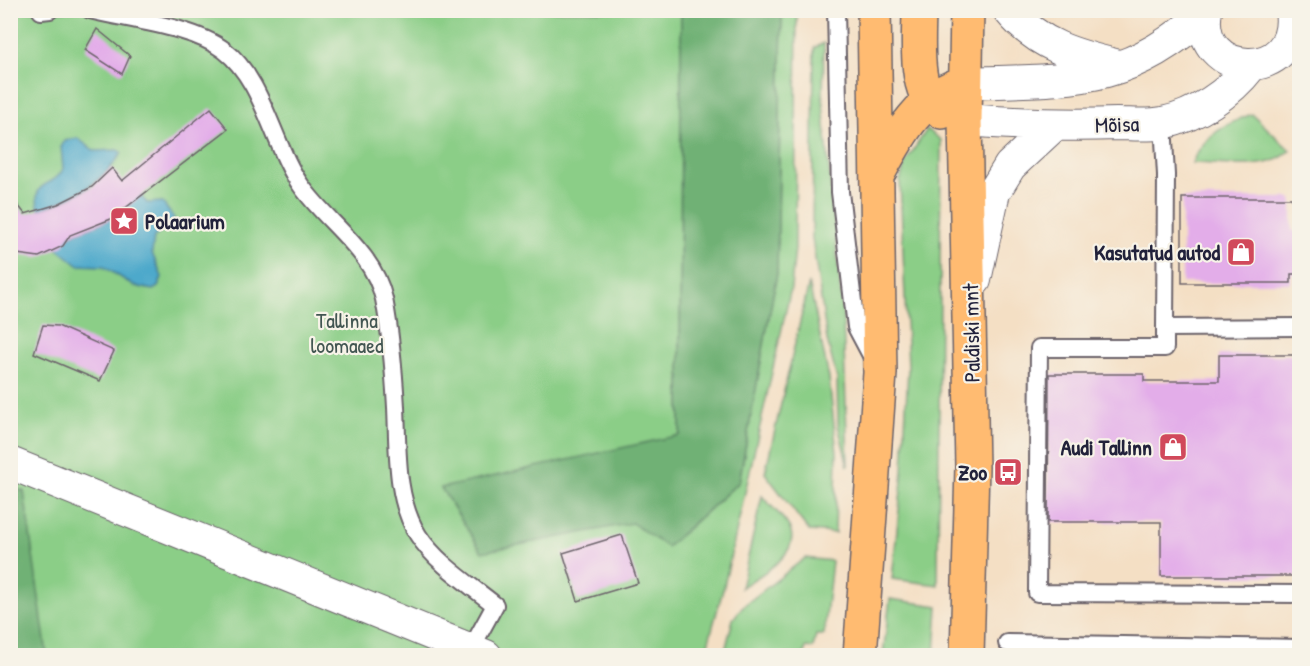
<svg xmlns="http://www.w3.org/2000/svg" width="1310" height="666" font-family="'Patrick Hand',sans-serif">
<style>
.green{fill:#8bce87;stroke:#567861;stroke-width:1.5}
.forest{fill:#70b174;stroke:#496a58;stroke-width:1.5}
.water{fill:#4da9cb;stroke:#386683;stroke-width:1.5}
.building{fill:#e3ade9}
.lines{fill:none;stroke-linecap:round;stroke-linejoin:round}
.lane-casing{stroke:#6c646b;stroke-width:20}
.street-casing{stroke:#6c646b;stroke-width:34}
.primary-casing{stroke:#6c646b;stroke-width:36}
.lane{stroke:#fff;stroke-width:16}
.street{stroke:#fff;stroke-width:32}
.primary{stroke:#ffbb71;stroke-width:33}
.labels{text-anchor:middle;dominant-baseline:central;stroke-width:4.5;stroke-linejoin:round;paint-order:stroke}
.street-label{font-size:22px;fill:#22223b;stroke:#f7f3e8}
.poi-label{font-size:22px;font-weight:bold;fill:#22223b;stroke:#f7f3e8;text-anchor:end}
.park-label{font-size:22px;fill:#425652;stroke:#f7f3e8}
</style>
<rect width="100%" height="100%" fill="#f7f3e8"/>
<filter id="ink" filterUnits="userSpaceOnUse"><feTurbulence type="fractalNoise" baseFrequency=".0167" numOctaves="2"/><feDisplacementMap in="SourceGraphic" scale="12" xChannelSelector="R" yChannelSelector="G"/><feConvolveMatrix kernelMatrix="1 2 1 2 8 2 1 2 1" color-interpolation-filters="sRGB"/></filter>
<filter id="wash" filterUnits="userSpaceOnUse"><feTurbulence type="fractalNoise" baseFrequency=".008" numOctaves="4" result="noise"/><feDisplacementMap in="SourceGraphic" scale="24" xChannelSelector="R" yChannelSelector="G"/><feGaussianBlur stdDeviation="1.35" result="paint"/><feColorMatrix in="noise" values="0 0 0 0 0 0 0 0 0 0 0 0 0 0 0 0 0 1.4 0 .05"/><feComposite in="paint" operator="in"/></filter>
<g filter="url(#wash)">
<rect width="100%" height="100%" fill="#f4dfc4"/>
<!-- green -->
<path class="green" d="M 10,11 L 681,11 L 680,436 L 683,533 L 739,482 L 777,273 L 782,11 L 797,11 L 795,248 L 791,288 L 724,586 L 705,655 L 11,655 Z
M 824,43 L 823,103 L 843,317 L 848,466 L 838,425 L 837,379 L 827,340 L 812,238 L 814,48 Z
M 1252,114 L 1290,150 C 1271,173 1220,163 1192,163 C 1203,136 1225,124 1252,114 Z
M 927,129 L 941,140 L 938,585 L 892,579 L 903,470 L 908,367 L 900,181 L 905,163 Z
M 809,283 L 829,378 L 837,453 L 835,533 L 809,531 L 765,473 Z
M 762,496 C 770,506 788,520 791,532 C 798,557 757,576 741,588 Z
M 805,558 L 832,561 L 824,635 L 816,635 L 813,648 L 806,647 L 804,655 L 724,655 L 733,619 L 742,607 Z
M 890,599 L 938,606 L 935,655 L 883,655 Z"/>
<!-- forest -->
<path class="forest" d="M 681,11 L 782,11 L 777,273 L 739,482 L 667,547 L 632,523 L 482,552 L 441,488 L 680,435 Z
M 11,488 L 24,491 L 47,655 L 11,655 Z"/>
<!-- water -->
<path class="water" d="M 77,138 L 95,151 L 118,150 L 122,153 C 101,184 73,199 39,210 C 30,178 54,189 63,169 L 61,146 L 65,141 Z
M 140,195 L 147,203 L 162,202 L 174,218 L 169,226 L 154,237 L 152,253 L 162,277 L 158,287 L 153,290 L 134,286 L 103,266 L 78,265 L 57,248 L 70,235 L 111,219 Z"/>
<g id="blocks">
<!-- building -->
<path class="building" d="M 97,29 L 130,56 L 122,74 L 85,50 Z
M 211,108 L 228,129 L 111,219 L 70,235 L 63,246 L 39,257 L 10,253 L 10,195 L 25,214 L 58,204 L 92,187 L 112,168 L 122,181 Z
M 1182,198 L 1292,198 L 1292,231 L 1299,231 L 1299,274 L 1291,274 L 1291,283 L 1182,283 Z
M 43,325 L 58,326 L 114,351 L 100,381 L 34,353 Z
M 1219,355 L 1299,355 L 1299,576 L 1161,576 L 1161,522 L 1048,522 L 1049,374 L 1144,374 L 1144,381 L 1219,381 Z
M 622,535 L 638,583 L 578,601 L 563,553 Z"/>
</g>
</g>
<g filter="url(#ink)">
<use href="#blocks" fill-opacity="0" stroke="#6c646b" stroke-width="1.5"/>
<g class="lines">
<!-- lane casing -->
<g class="lane-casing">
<path id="lane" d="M 90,10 C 130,20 192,26 224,50 C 264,80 273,147 302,187 C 329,225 373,251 384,299 C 391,335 394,371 396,407 C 398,449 395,498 418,535 C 436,563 469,584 495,605 L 471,649
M 836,10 L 840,192 L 856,327 L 874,361
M 41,11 L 50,10
M 1163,123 L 1166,175 L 1165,328 L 1300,327
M 1165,328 L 1165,348 L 1039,348 L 1037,593 L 1300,594
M 1007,643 L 1300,648"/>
</g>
<!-- street casing -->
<g class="street-casing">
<path id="street" d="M 1009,10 C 1038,46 1077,56 1119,66
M 1206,10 C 1193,79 1302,85 1291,10
M 965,83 C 1066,79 1125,87 1205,13
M 965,120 C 1016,124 1066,126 1117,124 C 1131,124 1148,126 1163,123 C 1196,116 1230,93 1250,67
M 975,280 L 994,192 L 1010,166 L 1053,126
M 10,463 L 486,656"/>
</g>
<!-- primary casing -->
<g class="primary-casing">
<path id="primary" d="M 919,10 C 919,40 912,96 942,112
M 967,10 L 965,120 L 972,467 L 967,656
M 877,176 C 898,137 919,95 965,83
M 860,656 L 880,373 L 874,10"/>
</g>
<!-- lane -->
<use href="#lane" class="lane"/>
<!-- street -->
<use href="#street" class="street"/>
<!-- primary -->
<use href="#primary" class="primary"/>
</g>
</g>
<!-- icons -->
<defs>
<g id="sight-square" transform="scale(1.5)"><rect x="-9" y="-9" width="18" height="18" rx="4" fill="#d1495b" stroke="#f7f3e8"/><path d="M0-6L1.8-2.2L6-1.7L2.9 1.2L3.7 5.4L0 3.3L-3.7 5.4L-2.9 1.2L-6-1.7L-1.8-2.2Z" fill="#fff"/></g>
<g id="shop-square" transform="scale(1.5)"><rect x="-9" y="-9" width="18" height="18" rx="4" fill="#d1495b" stroke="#f7f3e8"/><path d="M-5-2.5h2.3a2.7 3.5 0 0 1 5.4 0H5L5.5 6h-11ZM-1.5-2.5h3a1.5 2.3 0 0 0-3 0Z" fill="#fff"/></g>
<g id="bus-square" transform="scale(1.5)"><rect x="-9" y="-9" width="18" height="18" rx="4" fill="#d1495b" stroke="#f7f3e8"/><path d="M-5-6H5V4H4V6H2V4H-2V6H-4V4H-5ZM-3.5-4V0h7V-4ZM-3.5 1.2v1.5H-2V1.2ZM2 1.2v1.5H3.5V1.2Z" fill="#fff"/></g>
</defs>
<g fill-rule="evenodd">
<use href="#sight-square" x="124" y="221"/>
<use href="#shop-square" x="1241" y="252"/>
<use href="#shop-square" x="1173" y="447"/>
<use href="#bus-square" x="1008" y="472"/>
</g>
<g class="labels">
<!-- street labels -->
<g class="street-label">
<text transform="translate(1117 124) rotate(-2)">Mõisa</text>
<text transform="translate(971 333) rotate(-91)">Paldiski mnt</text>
</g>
<!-- poi labels -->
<g class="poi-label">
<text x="145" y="221" text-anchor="start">Polaarium</text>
<text x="1220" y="252">Kasutatud autod</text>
<text x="1152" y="447">Audi Tallinn</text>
<text x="987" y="472">Zoo</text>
</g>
<!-- park labels -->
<g class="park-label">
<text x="347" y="320">Tallinna<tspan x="347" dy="25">loomaaed</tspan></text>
</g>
</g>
<!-- margin -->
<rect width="1310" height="666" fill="none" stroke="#f7f3e8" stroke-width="36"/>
</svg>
